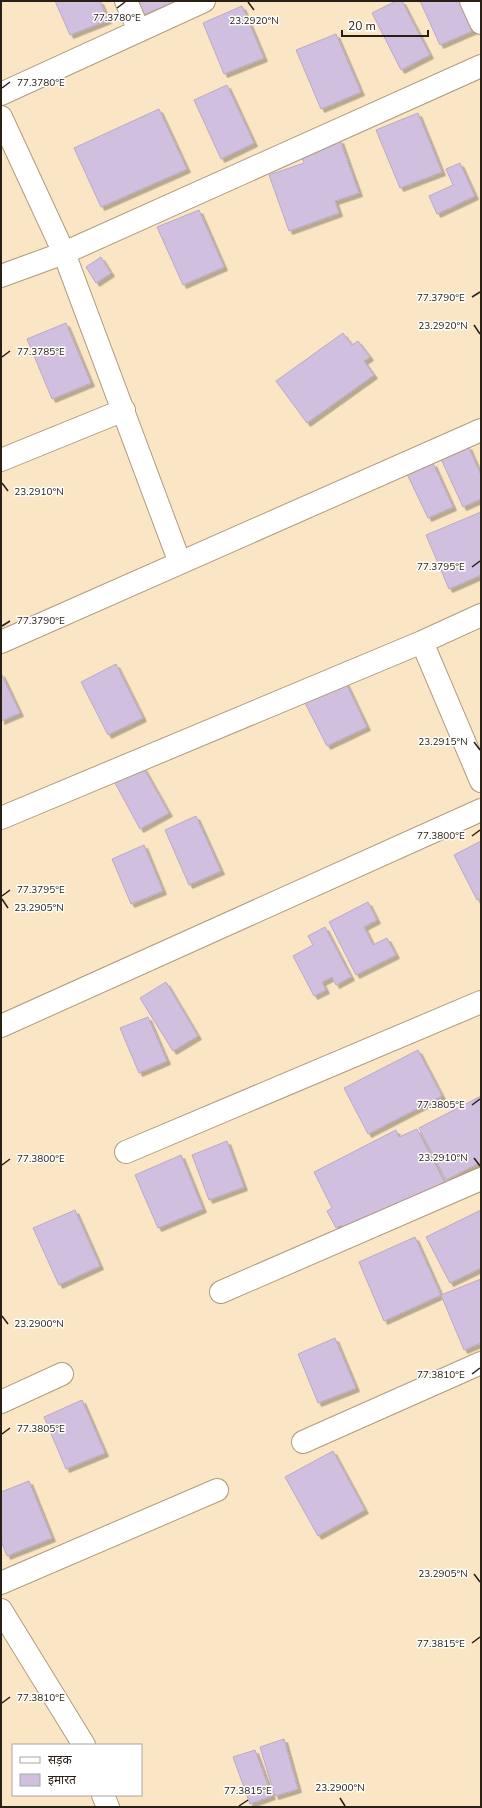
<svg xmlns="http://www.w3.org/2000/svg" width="482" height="1808" font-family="'Nunito Sans','Noto Sans Devanagari',sans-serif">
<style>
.building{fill:#d0bfdf;stroke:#b9a9c8;filter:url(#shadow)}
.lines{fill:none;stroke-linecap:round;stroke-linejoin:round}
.minor-casing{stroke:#af9c7e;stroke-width:24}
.minor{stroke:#fff;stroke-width:22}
.ticks{fill:none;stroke:#282015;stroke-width:1.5}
.ticks-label{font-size:10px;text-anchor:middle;fill:#282015;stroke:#fff;stroke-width:3;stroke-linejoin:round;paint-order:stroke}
</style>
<defs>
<filter id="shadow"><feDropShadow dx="3.5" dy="3.5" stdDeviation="0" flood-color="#0004"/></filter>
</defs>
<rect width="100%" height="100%" fill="#fae5c5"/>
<!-- building -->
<path class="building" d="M 55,1 L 100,1 L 108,20 L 70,35 Z
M 137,1 L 176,1 L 143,15 Z
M 396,1 L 402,1 L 430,55 L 401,70 L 372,13 Z
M 420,1 L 466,1 L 479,28 L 440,45 Z
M 242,6 L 264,58 L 224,74 L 203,23 Z
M 336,34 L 361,92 L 321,109 L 296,50 Z
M 227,85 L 254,143 L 221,159 L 194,100 Z
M 159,109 L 187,169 L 101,207 L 74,148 Z
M 418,113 L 442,172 L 400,188 L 376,130 Z
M 340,140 L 359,193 L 335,201 L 339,213 L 289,231 L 269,175 L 304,163 L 301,154 Z
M 460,163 L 475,196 L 437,214 L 429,196 L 453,185 L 446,169 Z
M 199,210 L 224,267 L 183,285 L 157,227 Z
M 101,257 L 111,273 L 96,283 L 86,267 Z
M 66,323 L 91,383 L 52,399 L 27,339 Z
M 343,333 L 352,345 L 358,341 L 370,357 L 364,361 L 374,375 L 307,423 L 276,381 Z
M 468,446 L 481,475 L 481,499 L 463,507 L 441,459 Z
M 433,463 L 453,507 L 428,518 L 407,474 Z
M 481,512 L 481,575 L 449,589 L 426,535 Z
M 116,664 L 143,718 L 108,735 L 81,682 Z
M 1,673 L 20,713 L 1,721 Z
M 344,679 L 367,727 L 327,746 L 303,699 Z
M 143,767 L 169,813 L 140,829 L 115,783 Z
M 196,816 L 221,871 L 189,885 L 165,830 Z
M 481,841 L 481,898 L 477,900 L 454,855 Z
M 144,845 L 163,891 L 131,904 L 112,859 Z
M 368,902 L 377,920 L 364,927 L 373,945 L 387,938 L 396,955 L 356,975 L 329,922 Z
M 325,927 L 351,977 L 336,985 L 332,977 L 322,982 L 326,990 L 314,996 L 293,956 L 313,945 L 308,936 Z
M 166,982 L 198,1036 L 173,1051 L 140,998 Z
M 148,1017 L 167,1061 L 139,1073 L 120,1028 Z
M 418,1050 L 442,1096 L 368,1134 L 344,1088 Z
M 481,1096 L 481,1162 L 446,1180 L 419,1128 Z
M 417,1129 L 445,1183 L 346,1234 L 341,1225 L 336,1228 L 327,1211 L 332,1208 L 314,1172 L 396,1130 L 399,1137 Z
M 227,1141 L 244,1187 L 209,1200 L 192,1155 Z
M 181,1155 L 203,1209 L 158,1228 L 135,1175 Z
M 75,1210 L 100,1266 L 59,1285 L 33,1228 Z
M 481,1210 L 481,1268 L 450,1283 L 426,1237 Z
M 415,1237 L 441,1295 L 384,1321 L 359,1262 Z
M 481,1279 L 481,1343 L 464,1350 L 441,1295 Z
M 335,1338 L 356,1388 L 318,1403 L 298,1354 Z
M 82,1400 L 105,1453 L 66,1469 L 44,1417 Z
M 333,1451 L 365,1510 L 318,1536 L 285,1477 Z
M 29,1481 L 52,1538 L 7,1556 L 1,1541 L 1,1492 Z
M 284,1739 L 298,1789 L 275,1796 L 260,1747 Z
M 255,1750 L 272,1796 L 250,1804 L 233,1757 Z"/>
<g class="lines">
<!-- minor casing -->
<g class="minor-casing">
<path id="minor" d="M 126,1 L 139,31
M 471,1 L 481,23
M 1,94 L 204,1
M 1,117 L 64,253 L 180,563
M 1,276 L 64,253 L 481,66
M 1,460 L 124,410
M 1,642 L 481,430
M 422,642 L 481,781
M 1,818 L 422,642 L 481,615
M 1,1026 L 481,810
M 126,1152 L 481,1002
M 221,1292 L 481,1179
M 1,1402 L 62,1374
M 303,1442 L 481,1363
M 1,1583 L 217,1490
M 1,1610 L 84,1745
M 103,1795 L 108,1807"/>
</g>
<!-- minor -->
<use href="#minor" class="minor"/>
</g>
<!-- ticks -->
<path class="ticks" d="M 248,2 L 254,10M 117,8 L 125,2M 2,88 L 10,82M 472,297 L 480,292M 474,325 L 480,334M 2,357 L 10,351M 2,483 L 8,491M 472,567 L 480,561M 2,626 L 10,621M 474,742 L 480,750M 472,836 L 480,830M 2,896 L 10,890M 2,899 L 8,908M 472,1105 L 480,1099M 474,1158 L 480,1166M 2,1165 L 10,1159M 2,1316 L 8,1324M 472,1374 L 480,1368M 2,1434 L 10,1428M 474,1574 L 480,1582M 472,1643 L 480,1637M 2,1703 L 10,1697M 340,1798 L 345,1806M 239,1806 L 248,1800"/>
<g class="ticks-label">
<text x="117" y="21">77.3780°E</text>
<text x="254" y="24">23.2920°N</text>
<text x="41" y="86">77.3780°E</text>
<text x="441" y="301">77.3790°E</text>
<text x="443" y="329">23.2920°N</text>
<text x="41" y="355">77.3785°E</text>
<text x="39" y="495">23.2910°N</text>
<text x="441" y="570">77.3795°E</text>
<text x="41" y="624">77.3790°E</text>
<text x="443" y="745">23.2915°N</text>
<text x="441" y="839">77.3800°E</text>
<text x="41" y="893">77.3795°E</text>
<text x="39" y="911">23.2905°N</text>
<text x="441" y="1108">77.3805°E</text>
<text x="443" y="1161">23.2910°N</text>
<text x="41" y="1162">77.3800°E</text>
<text x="39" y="1327">23.2900°N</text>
<text x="441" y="1378">77.3810°E</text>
<text x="41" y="1432">77.3805°E</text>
<text x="443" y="1577">23.2905°N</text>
<text x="441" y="1647">77.3815°E</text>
<text x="41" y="1701">77.3810°E</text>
<text x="340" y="1791">23.2900°N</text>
<text x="248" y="1794">77.3815°E</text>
</g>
<!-- border -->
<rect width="482" height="1808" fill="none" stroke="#282015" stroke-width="4"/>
<!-- legend -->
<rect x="12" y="1744" width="130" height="52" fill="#ffffff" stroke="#a9a6a1"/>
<rect x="20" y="1757" width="20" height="6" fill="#ffffff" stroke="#a9a6a1"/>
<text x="48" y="1764" font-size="12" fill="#282015">सड़क</text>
<rect x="20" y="1774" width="20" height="12" fill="#d0bfdf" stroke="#a9a6a1"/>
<text x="48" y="1784" font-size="12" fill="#282015">इमारत</text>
<!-- scale -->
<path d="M342 30v6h86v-6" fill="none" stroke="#282015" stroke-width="2"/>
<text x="348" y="30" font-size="12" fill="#282015" stroke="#ffffff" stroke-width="3" paint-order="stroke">20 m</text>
</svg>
